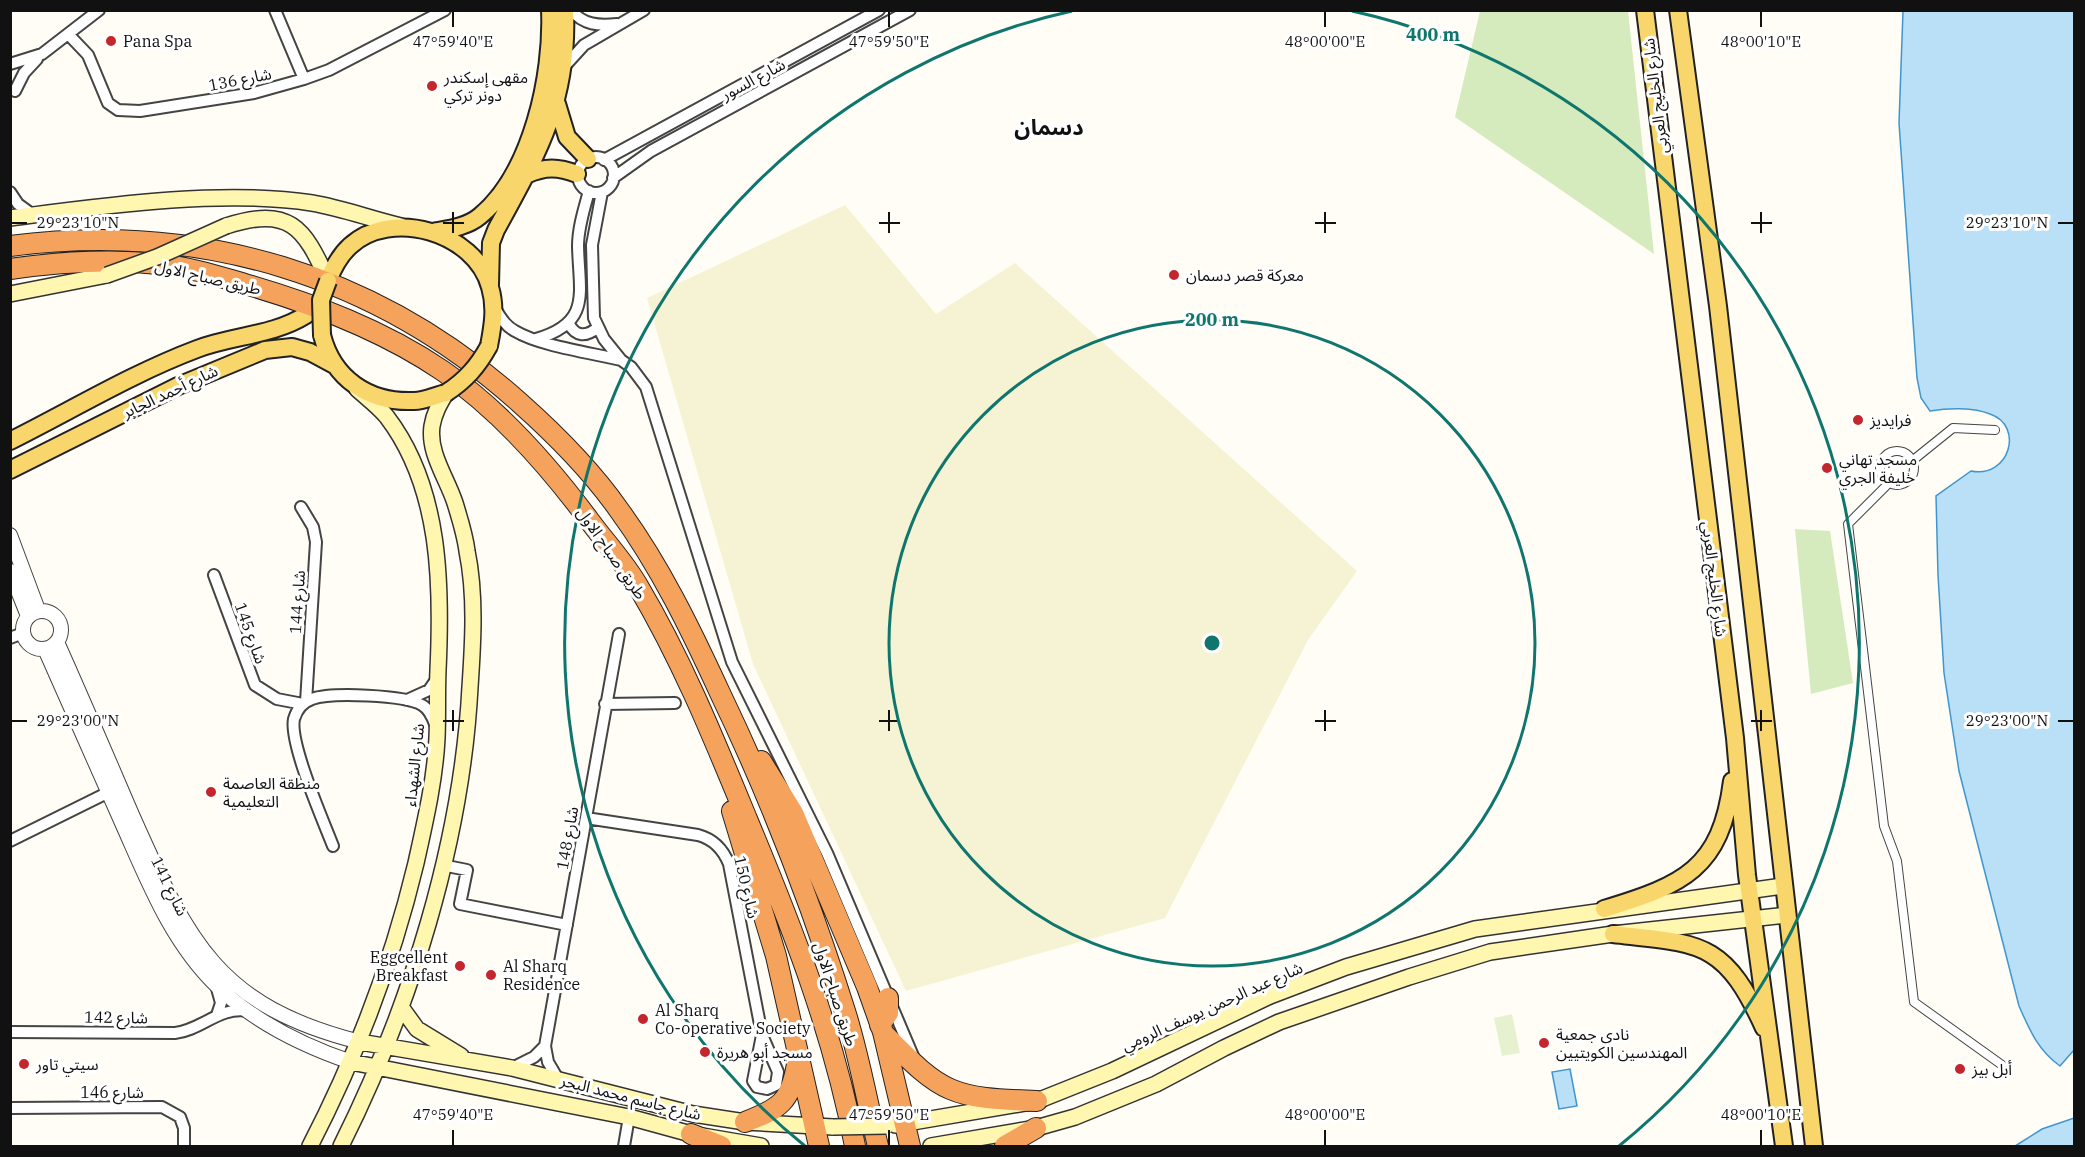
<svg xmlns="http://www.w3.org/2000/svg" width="2085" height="1157" font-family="'IBM Plex Serif','Noto Sans Arabic',serif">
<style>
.farmland{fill:#f6f3d4}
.green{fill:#d5ebbd}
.pitch{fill:#e6f2cf}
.water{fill:#b9e0f7;stroke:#3f96cf;stroke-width:1.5}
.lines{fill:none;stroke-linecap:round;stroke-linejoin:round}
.pedestrian-casing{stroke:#444;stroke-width:10}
.minor-casing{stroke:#444;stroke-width:14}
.tertiary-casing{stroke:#444;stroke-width:16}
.secondary-casing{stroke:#333;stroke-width:18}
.primary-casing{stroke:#222;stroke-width:20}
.motorway-casing{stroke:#222;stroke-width:22}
.pedestrian{stroke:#fff;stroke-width:8}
.minor{stroke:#fff;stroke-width:10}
.tertiary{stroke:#fff;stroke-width:14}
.secondary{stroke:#fff6b0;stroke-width:15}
.primary{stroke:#f9d66b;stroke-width:16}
.motorway{stroke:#f5a25d;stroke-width:20}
.secondary-bridge-casing{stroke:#333;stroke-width:18;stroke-linecap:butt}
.primary-bridge-casing{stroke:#222;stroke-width:20;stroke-linecap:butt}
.secondary-bridge{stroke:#fff6b0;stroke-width:15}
.primary-bridge{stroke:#f9d66b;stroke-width:16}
.ticks{fill:none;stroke:#111;stroke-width:2}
.ring{fill:none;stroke:#0f766e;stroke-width:3}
.poi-dot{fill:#c4262e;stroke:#fff;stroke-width:2}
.labels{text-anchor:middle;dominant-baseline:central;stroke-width:6;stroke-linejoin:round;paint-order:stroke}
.poi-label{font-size:16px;fill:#111;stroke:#fff;text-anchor:start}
.street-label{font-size:16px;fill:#111;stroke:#fff}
.district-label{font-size:22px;font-weight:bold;fill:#111;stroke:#fff}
.ticks-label{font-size:15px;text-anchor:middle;fill:#111;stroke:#fff;stroke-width:6;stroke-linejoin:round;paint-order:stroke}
.centre{fill:#0f766e;stroke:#fff;stroke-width:3}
.ring-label{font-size:18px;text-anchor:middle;font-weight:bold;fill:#0f766e;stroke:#fff;stroke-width:6;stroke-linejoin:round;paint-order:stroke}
</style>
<rect width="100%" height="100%" fill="#fffdf5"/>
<!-- farmland -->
<path class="farmland" d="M 845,205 L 936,314 L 1015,263 L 1357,571 L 1308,640 L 1165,918 L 906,991 L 753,664 L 647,298 Z"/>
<!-- green -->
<path class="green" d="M 1480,11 L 1628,11 L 1654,254 L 1455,117 Z
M 1795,529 L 1830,531 L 1853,683 L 1811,694 Z"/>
<!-- pitch -->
<path class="pitch" d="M 1512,1014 L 1520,1053 L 1502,1056 L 1494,1018 Z"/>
<!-- water -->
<path class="water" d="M 1903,11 L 2074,11 L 2074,1050 L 2060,1066 C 2038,1050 2030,1031 2019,1006 L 1959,771 L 1944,673 L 1938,575 L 1936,496 L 1971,471 C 2009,479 2025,426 1990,414 C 1973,407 1948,408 1930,411 L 1921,398 L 1917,378 L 1899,123 Z
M 1570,1069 L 1577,1106 L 1559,1109 L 1552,1072 Z
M 2074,1118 L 2074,1146 L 2015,1146 L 2042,1129 Z"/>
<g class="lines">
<!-- pedestrian casing -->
<g class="pedestrian-casing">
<path id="pedestrian" d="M1880 468a17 17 0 1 1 34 0a17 17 0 1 1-34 0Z
M 1912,461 L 1953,428 L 1995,430
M 1889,483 L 1848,524 L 1884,826 L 1897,861 L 1914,1002 L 2002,1065"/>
</g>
<!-- minor casing -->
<g class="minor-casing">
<path id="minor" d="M 275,10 L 304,79
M 571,10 C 583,25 599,26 617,24
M 68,34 L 88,55 L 108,103 L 118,110 L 140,111 L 254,93 L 304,79 L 329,70 L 445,10
M 10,64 L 42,54 L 99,10
M 563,68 L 584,45 L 644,10
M 15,91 L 24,73 L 37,59
M578 175a18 18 0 1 1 36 0a18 18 0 1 1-36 0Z
M 604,160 L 879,10
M 613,178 L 651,151 L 910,10
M 10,192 L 18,204 L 33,215
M 602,192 L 592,245 L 594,318 L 604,339 L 621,360
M 494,306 C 499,316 505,326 515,331 C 540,346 592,353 621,360 L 631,367 L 646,387 L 732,662 L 827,853 L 913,1056
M 569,324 C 576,337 586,337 597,328
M 536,339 C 592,323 579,293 578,246 C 578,228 584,209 589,191
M 301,507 L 313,527 L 316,542 L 306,702
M 214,575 L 255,685 L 277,699 L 303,704
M 10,638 L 23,633
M 407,700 L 429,690 L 438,677
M 605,704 L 675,703
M 586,818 L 698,835 C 713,839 723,849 729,864 L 762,1035 L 778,1072 L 776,1085 L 767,1089 L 757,1087 L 753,1081 L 762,1035
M 10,841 L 109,792
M 333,846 C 323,820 289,743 294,719 C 297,709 303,702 312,699 C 331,692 405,695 422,705 C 429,709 432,716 435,724
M 442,865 L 467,870 L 460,904 L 567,925
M 216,985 L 221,1003 L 217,1015
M 10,1032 L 175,1033 C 202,1030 219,1006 248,1011
M 512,1068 L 534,1057 L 545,1046
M 558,1079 L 548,1062 L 545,1046 L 619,634
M 10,1108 L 162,1107 L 180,1117 L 184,1128 L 184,1146
M 624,1146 L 629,1117"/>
</g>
<!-- tertiary casing -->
<g class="tertiary-casing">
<path id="tertiary" d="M 10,535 L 38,610
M 10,571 L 28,616
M23 630a19 19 0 1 1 38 0a19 19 0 1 1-38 0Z
M 57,642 C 83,700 108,759 133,817 C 189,943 218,1006 360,1042
M 45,649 C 71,707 96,765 122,823 C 148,881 171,942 218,987 C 254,1021 304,1046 351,1062"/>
</g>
<!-- secondary casing -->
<g class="secondary-casing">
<path id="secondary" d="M 10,218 C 103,206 221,189 312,203 C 342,208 371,219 401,226
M 226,226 C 289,206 304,226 328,281
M 10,294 L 107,275
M 401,1007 L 417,1029 L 461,1056
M 360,1042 L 512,1068 L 693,1114 L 745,1122 L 833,1127
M 351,1062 L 629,1117 L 691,1134 L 761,1146
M 895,1125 L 1037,1101 L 1112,1071 L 1270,996 L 1346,967 L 1475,929 L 1783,886
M 310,1146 C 357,1055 392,963 416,863 C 425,822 435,780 437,738 C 438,715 437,692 438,670 C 442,585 441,488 387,417 C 379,407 367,398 357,389
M 341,1146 C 410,1008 462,842 470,687 C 473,643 476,595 467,551 C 465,535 460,519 455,503 C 447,478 428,453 432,426 C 434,413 440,403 446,393
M 931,1146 L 1036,1128 L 1075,1117 L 1156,1084 L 1224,1048 L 1279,1022 L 1409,977 L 1490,952 L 1613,934 L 1787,915"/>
</g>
<!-- primary casing -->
<g class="primary-casing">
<path id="primary" d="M 1645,10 L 1735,738 L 1747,875 L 1784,1146
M 1678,10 L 1718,306 L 1814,1146
M 557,104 L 567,137 L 588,159
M 526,175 C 545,166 559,167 577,174
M 433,232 C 449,229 467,227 480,216 C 532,173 553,74 550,10
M 328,281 C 333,268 339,256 350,246 C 391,208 475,232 490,287 C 496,307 493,325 489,346
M 490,285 L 491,243 L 496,230 C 538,153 569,101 565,10
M 322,335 C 333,379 369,403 414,401 C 425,401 436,395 446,393
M 10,441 C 72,410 133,373 197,349 C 234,335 272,336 306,315
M 10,470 L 178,386 L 265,350 L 292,347 L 310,352 L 336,366
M 1604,909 C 1683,885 1721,869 1732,781
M 1613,934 C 1701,944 1724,940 1764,1028"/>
</g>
<!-- motorway casing -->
<g class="motorway-casing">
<path id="motorway" d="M 10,246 C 200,221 378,275 520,403 C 556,435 591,470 619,510 C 660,566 691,630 720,693 C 769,795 811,903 845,1011 C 859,1055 867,1102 878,1146
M 10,269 C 59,262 110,259 159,264 C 188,267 217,276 245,284 C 314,304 383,330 443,371 C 500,410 548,465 589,520 C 605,542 625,563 638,586 C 682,660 714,739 747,819 C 792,927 833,1031 855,1146
M 761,761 L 793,813 L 867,987 L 883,1032 L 910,1146
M 732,811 L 776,956 L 819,1146
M 880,1025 L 888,1013 L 888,998
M 884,1034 C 943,1095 952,1098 1037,1101
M 745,1122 C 779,1109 791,1102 797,1064
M 691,1134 L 721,1146
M 1005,1146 L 1036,1128"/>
</g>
<!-- pedestrian -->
<use href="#pedestrian" class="pedestrian"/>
<!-- minor -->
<use href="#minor" class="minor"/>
<!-- tertiary -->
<use href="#tertiary" class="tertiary"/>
<!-- secondary -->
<use href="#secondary" class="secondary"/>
<!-- primary -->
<use href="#primary" class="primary"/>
<!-- motorway -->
<use href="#motorway" class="motorway"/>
<!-- secondary-bridge casing -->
<g class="secondary-bridge-casing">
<path id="secondary-bridge" d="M 107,275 L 157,257 L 226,226
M 833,1127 L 886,1126"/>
</g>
<!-- primary-bridge casing -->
<g class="primary-bridge-casing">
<path id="primary-bridge" d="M 322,335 L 321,300 L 328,281
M 446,393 C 466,380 478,366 489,346"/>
</g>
<!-- secondary-bridge -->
<use href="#secondary-bridge" class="secondary-bridge"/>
<!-- primary-bridge -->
<use href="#primary-bridge" class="primary-bridge"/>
</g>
<!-- ticks -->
<path class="ticks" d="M 453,12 L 453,27M 889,12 L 889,27M 1325,12 L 1325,27M 1761,12 L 1761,27M 453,212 L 453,233M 889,212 L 889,233M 1325,212 L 1325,233M 1761,212 L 1761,233M 12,223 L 27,223M 443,223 L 464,223M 879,223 L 900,223M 1315,223 L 1336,223M 1751,223 L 1772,223M 2058,223 L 2073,223M 453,710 L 453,731M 889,710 L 889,731M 1325,710 L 1325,731M 1761,710 L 1761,731M 12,721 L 27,721M 443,721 L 464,721M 879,721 L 900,721M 1315,721 L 1336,721M 1751,721 L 1772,721M 2058,721 L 2073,721M 453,1130 L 453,1145M 889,1130 L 889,1145M 1325,1130 L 1325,1145M 1761,1130 L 1761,1145"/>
<!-- distance rings -->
<g class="ring">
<circle cx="1212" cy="643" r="323"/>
<path d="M805 1146A647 647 0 0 1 1072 11M1352 11A647 647 0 0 1 1619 1146"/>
</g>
<!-- markers -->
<g class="poi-dot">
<circle cx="111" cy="41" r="6"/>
<circle cx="432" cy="86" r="6"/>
<circle cx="1174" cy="275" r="6"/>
<circle cx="1858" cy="420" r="6"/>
<circle cx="1827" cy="468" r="6"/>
<circle cx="211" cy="792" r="6"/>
<circle cx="460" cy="966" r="6"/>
<circle cx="491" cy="975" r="6"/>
<circle cx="643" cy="1019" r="6"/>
<circle cx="1544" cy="1043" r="6"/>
<circle cx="705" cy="1052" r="6"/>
<circle cx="24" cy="1064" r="6"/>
<circle cx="1960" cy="1069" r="6"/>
</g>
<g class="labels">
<!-- poi labels -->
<g class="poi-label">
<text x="123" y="41">Pana Spa</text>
<text x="444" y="77">مقهى إسكندر<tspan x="444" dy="18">دونر تركي</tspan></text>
<text x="1186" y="275">معركة قصر دسمان</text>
<text x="1870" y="420">فرايديز</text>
<text x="1839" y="459">مسجد تهاني<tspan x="1839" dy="18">خليفة الجري</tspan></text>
<text x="223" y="783">منطقة العاصمة<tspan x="223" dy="18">التعليمية</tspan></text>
<text x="448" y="957" text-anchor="end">Eggcellent<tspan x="448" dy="18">Breakfast</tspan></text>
<text x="503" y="966">Al Sharq<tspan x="503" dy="18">Residence</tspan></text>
<text x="655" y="1010">Al Sharq<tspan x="655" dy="18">Co-operative Society</tspan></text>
<text x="1556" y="1034">نادي جمعية<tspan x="1556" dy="18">المهندسين الكويتيين</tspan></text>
<text x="717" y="1052">مسجد أبو هريرة</text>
<text x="36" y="1064">سيتي تاور</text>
<text x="1972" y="1069">أبل بيز</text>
</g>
<!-- street labels -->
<g class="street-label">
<text transform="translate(240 79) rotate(-11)">شارع 136</text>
<text transform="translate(753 79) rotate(-28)">شارع السور</text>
<text transform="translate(1655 96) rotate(-97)">شارع الخليج العربي</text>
<text transform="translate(208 277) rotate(13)">طريق صباح الاول</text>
<text transform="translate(170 391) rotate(-25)">شارع أحمد الجابر</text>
<text transform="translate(612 553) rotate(55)">طريق صباح الاول</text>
<text transform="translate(1715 579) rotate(83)">شارع الخليج العربي</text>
<text transform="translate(297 602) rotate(-86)">شارع 144</text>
<text transform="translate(251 633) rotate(70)">شارع 145</text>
<text transform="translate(414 765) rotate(-84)">شارع الشهداء</text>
<text transform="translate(567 838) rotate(-80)">شارع 148</text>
<text transform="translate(170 886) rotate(64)">شارع 141</text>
<text transform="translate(747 887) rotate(77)">شارع 150</text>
<text transform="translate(836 994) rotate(72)">طريق صباح الاول</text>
<text transform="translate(1212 1006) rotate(-24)">شارع عبد الرحمن يوسف الرومي</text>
<text transform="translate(116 1017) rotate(1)">شارع 142</text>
<text x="112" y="1092">شارع 146</text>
<text transform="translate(631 1097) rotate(14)">شارع جاسم محمد البحر</text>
</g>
<!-- district labels -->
<g class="district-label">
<text x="1049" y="126">دسمان</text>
</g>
</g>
<g class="ticks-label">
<text x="453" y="47">47°59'40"E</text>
<text x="889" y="47">47°59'50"E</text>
<text x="1325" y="47">48°00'00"E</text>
<text x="1761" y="47">48°00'10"E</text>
<text x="78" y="228">29°23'10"N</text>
<text x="2007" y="228">29°23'10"N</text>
<text x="78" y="726">29°23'00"N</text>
<text x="2007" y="726">29°23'00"N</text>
<text x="453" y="1120">47°59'40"E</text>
<text x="889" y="1120">47°59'50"E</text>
<text x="1325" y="1120">48°00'00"E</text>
<text x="1761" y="1120">48°00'10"E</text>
</g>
<circle cx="1212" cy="643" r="9" class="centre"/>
<g class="ring-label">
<text x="1433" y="41">400 m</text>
<text x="1212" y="326">200 m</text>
</g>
<!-- border -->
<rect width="2085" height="1157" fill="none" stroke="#111111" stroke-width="24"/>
</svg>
